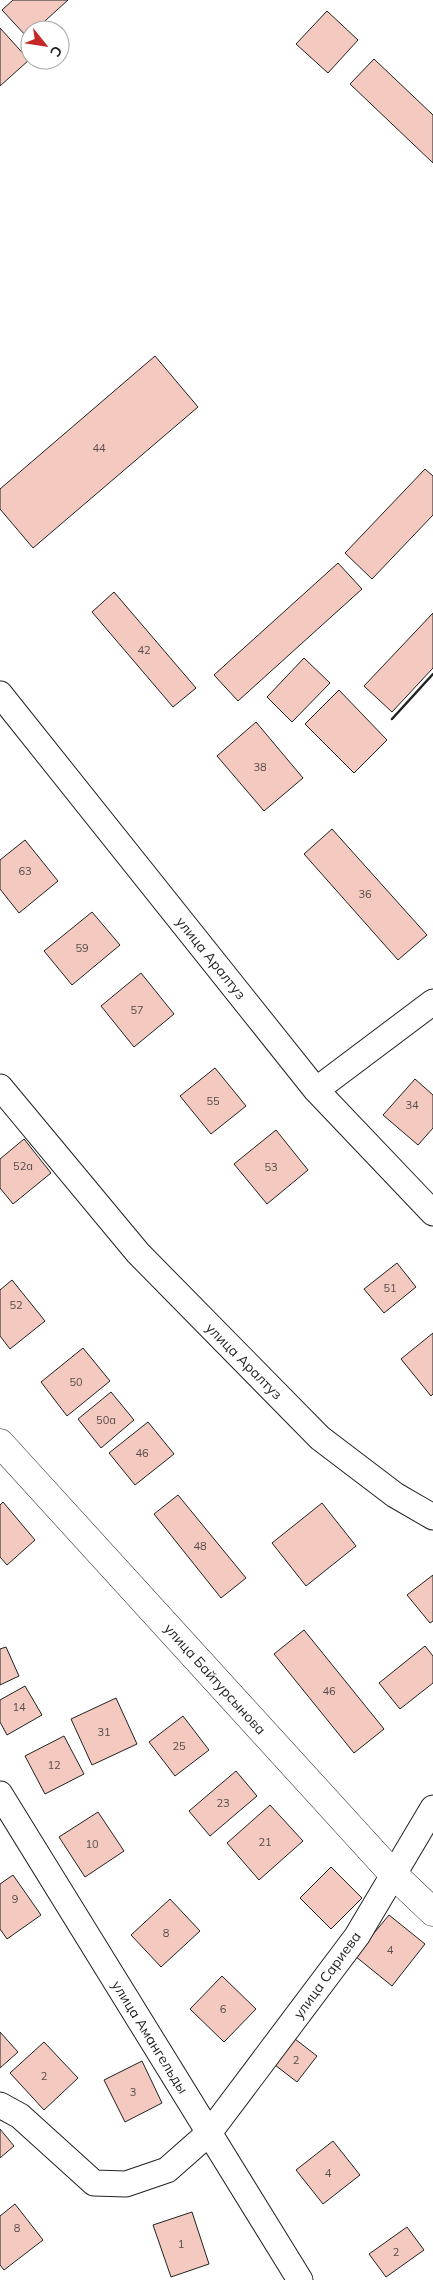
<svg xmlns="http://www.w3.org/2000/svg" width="433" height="2280" font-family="Mulish,sans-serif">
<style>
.building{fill:#f3c9c0;stroke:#222}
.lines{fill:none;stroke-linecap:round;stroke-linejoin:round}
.minor-casing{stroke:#222;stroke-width:27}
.tertiary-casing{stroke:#222;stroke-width:29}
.minor{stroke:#fff;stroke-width:25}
.tertiary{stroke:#fff;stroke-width:28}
.wall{stroke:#222;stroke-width:2.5}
.labels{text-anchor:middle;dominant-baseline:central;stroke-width:4;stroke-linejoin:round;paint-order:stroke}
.number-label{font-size:11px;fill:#564c4a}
.street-label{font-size:14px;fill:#222;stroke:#fff}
</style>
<rect width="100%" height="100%" fill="#fff"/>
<!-- building -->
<path class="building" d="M 13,0 L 68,0 L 35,30 L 30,30 L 30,34 L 27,37 L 2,10 Z
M 327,11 L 358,40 L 328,73 L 296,44 Z
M 0,28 L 29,60 L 0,86 Z
M 374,59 L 433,115 L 433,163 L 350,84 Z
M 155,356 L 198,407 L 33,548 L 0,509 L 0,489 Z
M 425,469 L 433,476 L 433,515 L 372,579 L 345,553 Z
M 338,563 L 362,589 L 238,701 L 214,675 Z
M 114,592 L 196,688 L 173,707 L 92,612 Z
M 433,613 L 433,668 L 392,712 L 364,686 Z
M 304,658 L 330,683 L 292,722 L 267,697 Z
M 339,690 L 387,740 L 354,773 L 305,724 Z
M 256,722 L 303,778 L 264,811 L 217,756 Z
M 332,829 L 427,935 L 398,960 L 304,854 Z
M 25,840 L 58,881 L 19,913 L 0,889 L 0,860 Z
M 92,912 L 120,945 L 72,985 L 44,951 Z
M 141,973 L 174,1014 L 134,1047 L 101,1006 Z
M 215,1068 L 246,1106 L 211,1134 L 180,1096 Z
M 415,1079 L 433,1095 L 433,1128 L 418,1145 L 383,1115 Z
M 276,1130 L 308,1170 L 267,1204 L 234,1164 Z
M 24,1139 L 51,1173 L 13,1204 L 0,1188 L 0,1159 Z
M 397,1263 L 416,1287 L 384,1313 L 364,1289 Z
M 12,1280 L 45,1321 L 10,1349 L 0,1336 L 0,1290 Z
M 433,1333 L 433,1394 L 431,1396 L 401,1359 Z
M 83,1348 L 110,1381 L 67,1416 L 41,1382 Z
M 111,1392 L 134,1420 L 101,1448 L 78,1419 Z
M 148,1422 L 174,1454 L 135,1485 L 109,1453 Z
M 178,1495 L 246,1578 L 221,1598 L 154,1514 Z
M 3,1502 L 35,1540 L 7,1565 L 0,1557 L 0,1505 Z
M 322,1503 L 356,1546 L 306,1586 L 272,1543 Z
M 433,1575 L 433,1621 L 430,1623 L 407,1595 Z
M 304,1630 L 384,1729 L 354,1753 L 274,1654 Z
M 425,1646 L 433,1656 L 433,1683 L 400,1709 L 379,1683 Z
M 6,1647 L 19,1676 L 0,1685 L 0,1649 Z
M 25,1686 L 42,1715 L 7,1735 L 0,1722 L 0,1700 Z
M 116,1698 L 137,1744 L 92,1765 L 71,1719 Z
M 183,1716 L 209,1750 L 175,1776 L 149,1742 Z
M 64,1736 L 84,1774 L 45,1794 L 25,1756 Z
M 236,1771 L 257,1796 L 210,1836 L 189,1811 Z
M 270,1805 L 303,1841 L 259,1880 L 227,1843 Z
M 98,1812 L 124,1851 L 85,1877 L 59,1837 Z
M 331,1867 L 362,1898 L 331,1929 L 300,1898 Z
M 13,1875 L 41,1915 L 7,1939 L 0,1929 L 0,1884 Z
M 170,1899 L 200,1931 L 161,1967 L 131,1935 Z
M 389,1915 L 425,1944 L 392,1986 L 355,1956 Z
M 222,1976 L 256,2009 L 224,2042 L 190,2009 Z
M 0,2032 L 18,2052 L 0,2068 Z
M 295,2039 L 317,2056 L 297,2082 L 275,2065 Z
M 44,2042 L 78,2078 L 44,2110 L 10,2073 Z
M 142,2061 L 162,2103 L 125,2122 L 104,2080 Z
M 0,2129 L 14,2146 L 0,2158 Z
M 333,2141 L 360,2175 L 323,2204 L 296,2170 Z
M 15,2204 L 43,2240 L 4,2270 L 0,2265 L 0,2216 Z
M 192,2212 L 209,2264 L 171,2277 L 153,2225 Z
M 407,2227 L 424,2250 L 386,2277 L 369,2254 Z"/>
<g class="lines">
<!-- minor casing -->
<g class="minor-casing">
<path id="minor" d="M 0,694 L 316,1090 L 433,1213
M 0,1087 L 138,1253 L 320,1438 L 395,1495 L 433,1517
M 316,1090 L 433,1002
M 0,1794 L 300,2280
M 0,2105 L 20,2116 L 94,2183 L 126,2184 L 167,2170 L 209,2133 L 357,1936 L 433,1808"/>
</g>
<!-- tertiary casing -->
<g class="tertiary-casing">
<path id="tertiary" d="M 0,1443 L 394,1875 L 433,1912"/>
</g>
<!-- minor -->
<use href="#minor" class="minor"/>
<!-- tertiary -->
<use href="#tertiary" class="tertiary"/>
<!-- wall -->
<path class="wall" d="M 392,719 L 433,674"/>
</g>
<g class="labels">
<!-- number labels -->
<g class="number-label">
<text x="99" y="448">44</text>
<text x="144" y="650">42</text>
<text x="260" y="767">38</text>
<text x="25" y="871">63</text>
<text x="365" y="894">36</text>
<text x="82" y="948">59</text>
<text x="137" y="1010">57</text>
<text x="213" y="1101">55</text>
<text x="412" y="1105">34</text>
<text x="23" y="1166">52а</text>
<text x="271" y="1167">53</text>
<text x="390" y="1288">51</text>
<text x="16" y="1305">52</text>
<text x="76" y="1382">50</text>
<text x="106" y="1420">50а</text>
<text x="142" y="1453">46</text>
<text x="200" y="1546">48</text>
<text x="329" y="1691">46</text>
<text x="19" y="1707">14</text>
<text x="104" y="1732">31</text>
<text x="179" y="1746">25</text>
<text x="54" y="1765">12</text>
<text x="223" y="1803">23</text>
<text x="265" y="1842">21</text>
<text x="92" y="1844">10</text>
<text x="15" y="1899">9</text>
<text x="166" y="1933">8</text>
<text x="390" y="1950">4</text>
<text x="223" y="2009">6</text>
<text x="296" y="2060">2</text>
<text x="44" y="2076">2</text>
<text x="133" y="2092">3</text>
<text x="328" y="2173">4</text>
<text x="17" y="2228">8</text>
<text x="181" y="2244">1</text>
<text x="396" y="2252">2</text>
</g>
<!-- street labels -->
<g class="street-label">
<text transform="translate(211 958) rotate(51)">улица Аралтуз</text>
<text transform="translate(244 1361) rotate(45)">улица Аралтуз</text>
<text transform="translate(215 1679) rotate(48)">улица Байтурсынова</text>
<text transform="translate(327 1975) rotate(-54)">улица Сариева</text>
<text transform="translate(150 2037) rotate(58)">улица Амангельды</text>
</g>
</g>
<!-- north arrow -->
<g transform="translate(45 45) rotate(120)"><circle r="24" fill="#ffffff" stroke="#a7a7a7"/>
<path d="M0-4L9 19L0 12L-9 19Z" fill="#c62828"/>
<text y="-8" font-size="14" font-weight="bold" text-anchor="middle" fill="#222222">С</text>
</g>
</svg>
